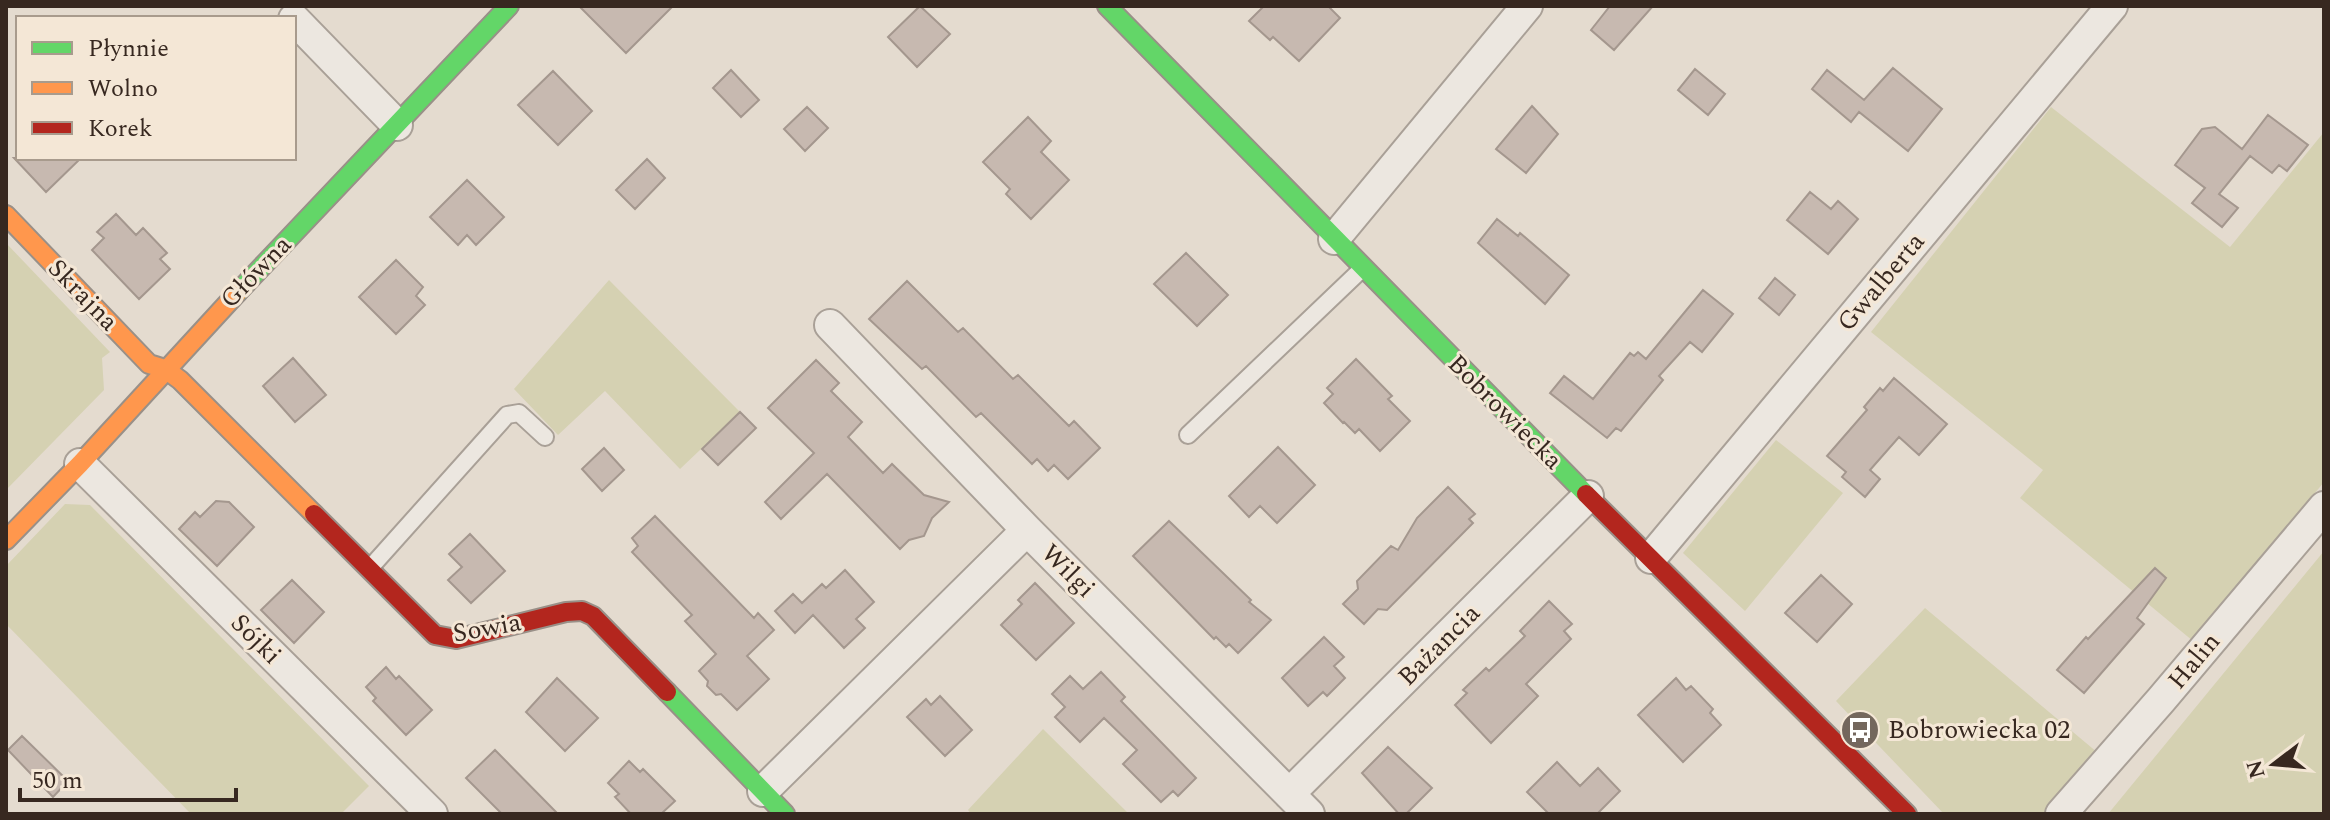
<svg xmlns="http://www.w3.org/2000/svg" width="2330" height="820" font-family="Spectral,serif">
<style>
.green{fill:#d5d1b2}
.building{fill:#c7b9b0;stroke:#a4978e;stroke-width:2}
.lines{fill:none;stroke-linecap:round;stroke-linejoin:round}
.lane-casing{stroke:#a9a097;stroke-width:20}
.street-casing{stroke:#a9a097;stroke-width:34}
.fast-casing{stroke:#999088;stroke-width:22}
.slow-casing{stroke:#999088;stroke-width:22}
.jam-casing{stroke:#999088;stroke-width:22}
.lane{stroke:#ece7e0;stroke-width:16}
.street{stroke:#ece7e0;stroke-width:30}
.fast{stroke:#63d668;stroke-width:18}
.slow{stroke:#ff974d;stroke-width:18}
.jam{stroke:#b3261e;stroke-width:18}
.labels{text-anchor:middle;dominant-baseline:central;stroke-width:6;stroke-linejoin:round;paint-order:stroke}
.street-label{font-size:26px;fill:#372820;stroke:#f4e7d6}
.poi-label{font-size:26px;fill:#372820;stroke:#f4e7d6;text-anchor:start}
</style>
<rect width="100%" height="100%" fill="#e4dbcf"/>
<!-- green -->
<path class="green" d="M 2051,107 L 2230,247 L 2324,132 L 2324,482 L 2193,641 L 2020,498 L 2043,470 L 1871,332 Z
M 6,243 L 110,352 L 102,358 L 104,390 L 6,490 Z
M 609,280 L 740,412 L 680,469 L 605,391 L 558,435 L 514,389 Z
M 1776,440 L 1843,493 L 1745,611 L 1683,553 Z
M 65,504 L 90,505 L 369,786 L 341,814 L 191,814 L 6,624 L 6,566 Z
M 2324,551 L 2324,814 L 2108,814 Z
M 1925,608 L 2098,753 L 2044,814 L 1944,814 L 1836,701 Z
M 1043,729 L 1129,814 L 971,814 L 968,810 Z"/>
<!-- building -->
<path class="building" d="M 579,6 L 673,6 L 626,53 Z
M 920,6 L 950,34 L 917,67 L 888,37 Z
M 1264,6 L 1328,6 L 1340,18 L 1299,61 L 1273,37 L 1270,40 L 1249,21 Z
M 1610,6 L 1653,6 L 1614,50 L 1591,30 Z
M 1893,68 L 1942,109 L 1908,151 L 1859,112 L 1851,122 L 1812,89 L 1827,70 L 1864,100 Z
M 1695,69 L 1725,94 L 1708,115 L 1678,90 Z
M 731,70 L 759,100 L 741,117 L 713,88 Z
M 553,71 L 592,111 L 558,145 L 518,105 Z
M 1532,106 L 1558,134 L 1526,173 L 1496,149 Z
M 807,107 L 828,128 L 805,151 L 784,129 Z
M 2268,115 L 2308,145 L 2287,171 L 2279,165 L 2272,173 L 2250,156 L 2219,194 L 2238,208 L 2222,227 L 2192,203 L 2205,188 L 2175,165 L 2202,129 L 2215,127 L 2242,149 Z
M 1028,117 L 1051,141 L 1041,152 L 1069,180 L 1031,219 L 1006,194 L 1010,189 L 983,162 Z
M 14,158 L 81,158 L 46,192 Z
M 647,159 L 665,178 L 635,209 L 616,190 Z
M 467,180 L 504,217 L 476,245 L 467,235 L 458,245 L 430,217 Z
M 1810,192 L 1831,209 L 1838,201 L 1858,219 L 1828,254 L 1787,220 Z
M 116,214 L 136,235 L 143,228 L 167,253 L 160,259 L 170,269 L 139,299 L 92,250 L 104,238 L 97,232 Z
M 1497,219 L 1518,236 L 1520,233 L 1569,275 L 1545,304 L 1478,243 Z
M 1186,253 L 1228,295 L 1197,326 L 1154,284 Z
M 396,260 L 423,287 L 416,296 L 425,305 L 396,334 L 359,297 Z
M 1775,278 L 1795,295 L 1779,315 L 1759,298 Z
M 907,281 L 958,332 L 963,328 L 1013,379 L 1018,375 L 1069,426 L 1074,421 L 1100,448 L 1068,479 L 1054,465 L 1048,471 L 1037,459 L 1032,464 L 981,413 L 976,417 L 926,366 L 922,369 L 869,319 Z
M 1703,290 L 1733,314 L 1702,352 L 1690,342 L 1659,376 L 1663,380 L 1621,431 L 1616,428 L 1607,438 L 1550,393 L 1564,376 L 1593,399 L 1630,353 L 1634,356 L 1638,352 L 1646,359 Z
M 293,358 L 326,395 L 295,422 L 263,386 Z
M 1356,359 L 1392,396 L 1388,399 L 1410,421 L 1380,451 L 1359,429 L 1355,433 L 1344,422 L 1343,423 L 1324,403 L 1333,394 L 1327,388 Z
M 816,360 L 839,383 L 831,391 L 862,422 L 848,437 L 883,473 L 892,464 L 924,495 L 949,502 L 932,518 L 924,536 L 909,540 L 900,549 L 827,474 L 781,519 L 765,502 L 814,453 L 768,408 Z
M 1894,378 L 1947,424 L 1919,455 L 1899,437 L 1870,470 L 1880,479 L 1865,497 L 1842,477 L 1846,472 L 1827,456 L 1867,410 L 1864,407 L 1880,388 L 1883,391 Z
M 740,412 L 756,428 L 718,465 L 702,449 Z
M 1278,447 L 1315,485 L 1277,523 L 1260,506 L 1249,517 L 1229,496 Z
M 604,448 L 624,470 L 602,491 L 582,469 Z
M 1448,487 L 1475,514 L 1469,519 L 1473,523 L 1387,610 L 1378,609 L 1364,624 L 1343,604 L 1358,589 L 1357,581 L 1391,546 L 1398,550 L 1417,518 Z
M 216,501 L 229,502 L 254,527 L 217,566 L 179,529 L 195,512 L 200,517 Z
M 655,516 L 754,618 L 758,613 L 774,630 L 747,656 L 769,679 L 737,710 L 721,694 L 716,695 L 707,686 L 708,681 L 699,671 L 716,654 L 685,621 L 692,615 L 632,552 L 638,546 L 632,538 Z
M 1169,521 L 1251,600 L 1249,602 L 1271,620 L 1238,653 L 1229,644 L 1226,647 L 1216,637 L 1214,639 L 1133,556 Z
M 470,534 L 505,571 L 471,603 L 448,580 L 462,567 L 449,554 Z
M 2155,568 L 2166,578 L 2137,618 L 2144,624 L 2084,693 L 2057,670 L 2086,637 L 2088,639 Z
M 845,570 L 874,602 L 856,619 L 865,628 L 844,648 L 813,615 L 795,633 L 775,611 L 793,594 L 802,603 L 822,584 L 826,588 Z
M 1821,575 L 1852,604 L 1817,642 L 1785,613 Z
M 292,580 L 324,612 L 294,643 L 261,610 Z
M 1035,583 L 1074,623 L 1036,660 L 1001,625 L 1022,604 L 1018,600 Z
M 1549,601 L 1572,624 L 1564,631 L 1571,639 L 1526,684 L 1538,696 L 1491,743 L 1455,705 L 1467,693 L 1463,690 L 1486,668 L 1489,671 L 1525,636 L 1520,631 Z
M 1324,637 L 1344,657 L 1334,666 L 1345,678 L 1327,696 L 1323,692 L 1308,706 L 1282,678 Z
M 386,667 L 396,679 L 399,676 L 432,710 L 406,735 L 373,701 L 376,698 L 366,687 Z
M 1101,672 L 1125,697 L 1121,701 L 1196,778 L 1178,796 L 1173,791 L 1161,802 L 1123,764 L 1137,750 L 1104,718 L 1080,742 L 1055,717 L 1065,707 L 1052,694 L 1070,676 L 1083,689 Z
M 557,678 L 598,718 L 565,751 L 526,712 Z
M 1676,678 L 1686,690 L 1691,686 L 1713,709 L 1710,713 L 1721,725 L 1683,762 L 1638,715 Z
M 940,696 L 972,730 L 945,756 L 907,717 L 926,699 L 931,705 Z
M 22,736 L 68,781 L 53,797 L 8,750 Z
M 1388,747 L 1432,788 L 1406,814 L 1399,814 L 1362,773 Z
M 495,750 L 558,814 L 502,814 L 466,778 Z
M 629,761 L 640,772 L 643,769 L 675,801 L 661,814 L 631,814 L 615,797 L 619,794 L 608,783 Z
M 1557,762 L 1580,786 L 1598,768 L 1620,791 L 1597,814 L 1549,814 L 1527,792 Z"/>
<g class="lines">
<!-- lane casing -->
<g class="lane-casing">
<path id="lane" d="M 1188,435 L 1363,268
M 370,568 L 507,415 L 519,413 L 545,437"/>
</g>
<!-- street casing -->
<g class="street-casing">
<path id="street" d="M 294,19 L 397,125
M 1334,239 L 1527,6
M 830,325 L 1027,530 L 1309,814
M 80,464 L 432,814
M 1651,558 L 2112,6
M 763,791 L 1027,530
M 1289,794 L 1588,496
M 2061,814 L 2161,700 L 2324,507"/>
</g>
<!-- fast casing -->
<g class="fast-casing">
<path id="fast" d="M 1107,6 L 1586,494
M 238,292 L 509,6
M 667,692 L 785,814"/>
</g>
<!-- slow casing -->
<g class="slow-casing">
<path id="slow" d="M 6,215 L 149,364 L 165,369 L 180,380 L 314,514
M 6,540 L 80,464 L 238,292"/>
</g>
<!-- jam casing -->
<g class="jam-casing">
<path id="jam" d="M 1586,494 L 1907,814
M 314,514 L 435,635 L 456,639 L 566,612 L 582,611 L 593,616 L 667,692"/>
</g>
<!-- lane -->
<use href="#lane" class="lane"/>
<!-- street -->
<use href="#street" class="street"/>
<!-- fast -->
<use href="#fast" class="fast"/>
<!-- slow -->
<use href="#slow" class="slow"/>
<!-- jam -->
<use href="#jam" class="jam"/>
</g>
<!-- icons -->
<defs>
<g id="bus-disc" transform="scale(2)"><circle r="9.5" fill="#74675d" stroke="#f4e7d6"/><path d="M-5-6H5V4H4V6H2V4H-2V6H-4V4H-5ZM-3.5-4V0h7V-4ZM-3.5 1.2v1.5H-2V1.2ZM2 1.2v1.5H3.5V1.2Z" fill="#fff"/></g>
</defs>
<g fill-rule="evenodd">
<use href="#bus-disc" x="1860" y="730"/>
</g>
<g class="labels">
<!-- street labels -->
<g class="street-label">
<text transform="translate(256 272) rotate(-46)">Główna</text>
<text transform="translate(1881 282) rotate(-50)">Gwalberta</text>
<text transform="translate(83 295) rotate(46)">Skrajna</text>
<text transform="translate(1505 412) rotate(45)">Bobrowiecka</text>
<text transform="translate(1068 571) rotate(45)">Wilgi</text>
<text transform="translate(487 628) rotate(-10)">Sowia</text>
<text transform="translate(256 639) rotate(45)">Sójki</text>
<text transform="translate(1439 645) rotate(-45)">Bażancia</text>
<text transform="translate(2194 661) rotate(-50)">Halin</text>
</g>
<!-- poi labels -->
<g class="poi-label">
<text x="1888" y="730">Bobrowiecka 02</text>
</g>
</g>
<!-- border -->
<rect width="2330" height="820" fill="none" stroke="#372820" stroke-width="16"/>
<!-- legend -->
<rect x="16" y="16" width="280" height="144" fill="#f4e7d6" stroke="#a89b8d" stroke-width="2"/>
<rect x="32" y="42" width="40" height="12" fill="#63d668" stroke="#a89b8d" stroke-width="2"/>
<text x="88" y="56" font-size="24" fill="#372820">Płynnie</text>
<rect x="32" y="82" width="40" height="12" fill="#ff974d" stroke="#a89b8d" stroke-width="2"/>
<text x="88" y="96" font-size="24" fill="#372820">Wolno</text>
<rect x="32" y="122" width="40" height="12" fill="#b3261e" stroke="#a89b8d" stroke-width="2"/>
<text x="88" y="136" font-size="24" fill="#372820">Korek</text>
<!-- north arrow -->
<g transform="translate(2274 764) rotate(254)" stroke="#f4e7d6" stroke-width="6" paint-order="stroke">
<path d="M0-6L14 30L0 20L-14 30Z" fill="#372820"/>
<text y="-12" font-size="22" font-weight="bold" text-anchor="middle" fill="#372820">N</text>
</g>
<!-- scale -->
<path d="M20 788v12h216v-12" fill="none" stroke="#372820" stroke-width="4"/>
<text x="32" y="788" font-size="24" fill="#372820" stroke="#f4e7d6" stroke-width="6" paint-order="stroke">50 m</text>
</svg>
